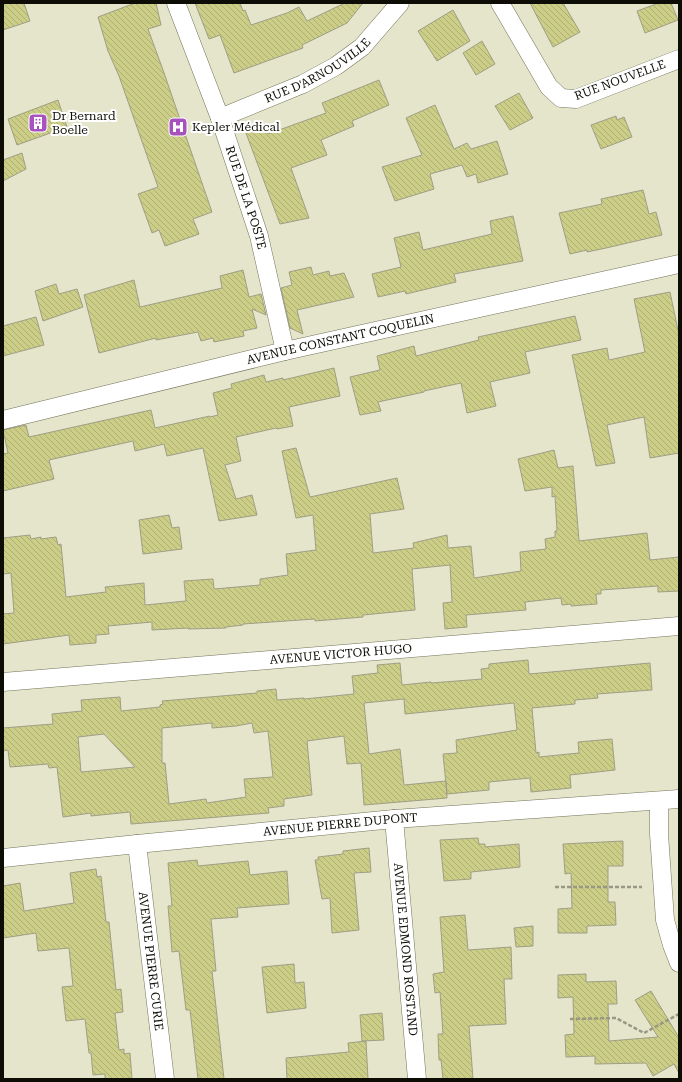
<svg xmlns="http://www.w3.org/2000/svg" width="682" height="1082" font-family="'Roboto Serif',serif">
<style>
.building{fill:url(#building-back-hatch);stroke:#9e9f85;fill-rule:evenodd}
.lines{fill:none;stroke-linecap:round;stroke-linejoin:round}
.minor-casing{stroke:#73745b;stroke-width:19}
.path{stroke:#989884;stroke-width:2.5;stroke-dasharray:4 2;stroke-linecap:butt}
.minor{stroke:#fff;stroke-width:18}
.labels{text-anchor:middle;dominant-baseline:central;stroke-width:4;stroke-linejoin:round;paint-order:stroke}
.street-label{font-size:12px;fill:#0d0d05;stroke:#fff}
.poi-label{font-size:12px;fill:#0d0d05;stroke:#fff;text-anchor:start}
</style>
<defs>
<pattern id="building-back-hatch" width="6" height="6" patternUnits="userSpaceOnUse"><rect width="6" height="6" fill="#cccd87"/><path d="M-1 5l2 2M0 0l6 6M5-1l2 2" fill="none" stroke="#aeaf73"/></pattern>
</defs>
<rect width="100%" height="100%" fill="#e4e5ca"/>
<!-- building -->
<path class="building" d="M 3,3 L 24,3 L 30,21 L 3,30 Z
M 135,3 L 156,3 L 161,25 L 148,29 L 163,70 L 212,212 L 193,219 L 199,234 L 165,246 L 159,230 L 152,233 L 138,194 L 158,187 L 119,76 L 108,51 L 98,17 Z
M 195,3 L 240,3 L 243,11 L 245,10 L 251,25 L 287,13 L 299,7 L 307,21 L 345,3 L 363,3 L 347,23 L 302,45 L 303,48 L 234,73 L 220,35 L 209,39 Z
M 530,3 L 563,3 L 580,32 L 553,47 Z
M 659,3 L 671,3 L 678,20 L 645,33 L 637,11 Z
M 453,10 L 470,41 L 437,61 L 418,31 Z
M 482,41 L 495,64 L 476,75 L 463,53 Z
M 379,80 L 389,105 L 352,121 L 354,126 L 321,140 L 327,155 L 291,168 L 309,218 L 280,224 L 246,133 L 265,126 L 268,134 L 326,113 L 322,103 Z
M 519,93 L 533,118 L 510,130 L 495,106 Z
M 58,100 L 67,127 L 17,145 L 8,119 Z
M 435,105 L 454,149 L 467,143 L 471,149 L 497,141 L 508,174 L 478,183 L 476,174 L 467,177 L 462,165 L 430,174 L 434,189 L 395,201 L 382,167 L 422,155 L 406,118 Z
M 616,116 L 617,120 L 624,117 L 632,137 L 601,149 L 591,125 Z
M 22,153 L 26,169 L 3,181 L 3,160 Z
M 643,190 L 649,214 L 656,212 L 662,235 L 606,248 L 587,252 L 587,250 L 570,254 L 559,213 L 602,204 L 601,199 Z
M 513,216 L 523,261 L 454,274 L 456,282 L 406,294 L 405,291 L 378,297 L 372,274 L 401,267 L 394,238 L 419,232 L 423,250 L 492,234 L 490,221 Z
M 311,267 L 313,275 L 329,271 L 330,276 L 344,273 L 354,297 L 297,310 L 303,334 L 290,328 L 281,288 L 292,285 L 289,272 Z
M 243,270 L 249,297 L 261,294 L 266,315 L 252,309 L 257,328 L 243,331 L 244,336 L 214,342 L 213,338 L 201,341 L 198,332 L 156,340 L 156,338 L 99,353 L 84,295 L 134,280 L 140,307 L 222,288 L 220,276 Z
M 56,284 L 59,294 L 77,289 L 83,307 L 43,321 L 35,291 Z
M 670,292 L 679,335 L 679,453 L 650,458 L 644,417 L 607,425 L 615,463 L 596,466 L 572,355 L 607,348 L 609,360 L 645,352 L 634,299 Z
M 575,316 L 581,340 L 525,352 L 530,373 L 490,382 L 496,406 L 467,413 L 461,383 L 424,391 L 424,392 L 378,402 L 381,411 L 360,415 L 350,377 L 380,370 L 377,356 L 414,346 L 416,356 L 479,340 L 478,337 Z
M 36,317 L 44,345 L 3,356 L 3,326 Z
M 334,368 L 340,396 L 289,407 L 293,426 L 277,429 L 276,428 L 236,437 L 241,461 L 225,465 L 236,499 L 252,495 L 257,515 L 219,521 L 203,448 L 167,456 L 164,444 L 135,451 L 133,441 L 49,460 L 54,479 L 3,491 L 3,454 L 8,453 L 3,430 L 26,425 L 29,437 L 151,410 L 155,428 L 210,416 L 210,417 L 218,415 L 213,393 L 232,388 L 231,384 L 264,375 L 266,382 L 283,378 L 283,380 Z
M 296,448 L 310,497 L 397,478 L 404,509 L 370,514 L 373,553 L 414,548 L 413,543 L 447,535 L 448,548 L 471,546 L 474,578 L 521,571 L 520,552 L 546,549 L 545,539 L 555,537 L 555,531 L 557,531 L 555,496 L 552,497 L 552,487 L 525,491 L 518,459 L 554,450 L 558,468 L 573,466 L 579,541 L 647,533 L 650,560 L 679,557 L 679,591 L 658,592 L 658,586 L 601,590 L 601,594 L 596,594 L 597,604 L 571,606 L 571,604 L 562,605 L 561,598 L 525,602 L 526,610 L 466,615 L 467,627 L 445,629 L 443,603 L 452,602 L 450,565 L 412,569 L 415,610 L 363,615 L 363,617 L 315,621 L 315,619 L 243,624 L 243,625 L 226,627 L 226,628 L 188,629 L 188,628 L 152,630 L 152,622 L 108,626 L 109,634 L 96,635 L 96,643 L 70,645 L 69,635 L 3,644 L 3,614 L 14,613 L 11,573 L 3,574 L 3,538 L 30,535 L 31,539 L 41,537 L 41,539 L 56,537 L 58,545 L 61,544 L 66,597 L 106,592 L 105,587 L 144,583 L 145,605 L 186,601 L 184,581 L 213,579 L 214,589 L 260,585 L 260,579 L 288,575 L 286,554 L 316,550 L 313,515 L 296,518 L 282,451 Z
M 169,515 L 172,528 L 179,527 L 182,549 L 143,554 L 139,520 Z
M 528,660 L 529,674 L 650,663 L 652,690 L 597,694 L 598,698 L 575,700 L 575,704 L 532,708 L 536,753 L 539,752 L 539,757 L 579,753 L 578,742 L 612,739 L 615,770 L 570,775 L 571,788 L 531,792 L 530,778 L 489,782 L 489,790 L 447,794 L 443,754 L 457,753 L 456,740 L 517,730 L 514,703 L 405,714 L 404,699 L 364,703 L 369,754 L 400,749 L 404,785 L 446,781 L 447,798 L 364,805 L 361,763 L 347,764 L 344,736 L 307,741 L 312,795 L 284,799 L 284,806 L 268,808 L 269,813 L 131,824 L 130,812 L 91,816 L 91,813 L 63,817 L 57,767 L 49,768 L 48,764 L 10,767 L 8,750 L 3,751 L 3,728 L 53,724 L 52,714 L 82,711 L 81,700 L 120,697 L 121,711 L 160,707 L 160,705 L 163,704 L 162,701 L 257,693 L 257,691 L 276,689 L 277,700 L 304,698 L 304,699 L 354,694 L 352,676 L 378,673 L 377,665 L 400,663 L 402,685 L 431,682 L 431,683 L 482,679 L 481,669 L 489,668 L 489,664 ZM 212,723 L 212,728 L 236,726 L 252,723 L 254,733 L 268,731 L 273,777 L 244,779 L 246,797 L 207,803 L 206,799 L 169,804 L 165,763 L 162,763 L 162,728 ZM 104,734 L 135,767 L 81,772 L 78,737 Z
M 478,838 L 479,844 L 485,844 L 485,847 L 519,844 L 520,867 L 471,872 L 471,879 L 444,881 L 440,840 Z
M 623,841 L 623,866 L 608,866 L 608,902 L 615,902 L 616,925 L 587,926 L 587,933 L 558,933 L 558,909 L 572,908 L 571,873 L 565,874 L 563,844 Z
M 369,848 L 371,872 L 354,873 L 359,930 L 332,933 L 330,898 L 322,899 L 315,860 L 318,860 L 318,857 L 343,854 L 343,851 Z
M 197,860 L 198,866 L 248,861 L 250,875 L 287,871 L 289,904 L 237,908 L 238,917 L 211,919 L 216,971 L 212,971 L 224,1079 L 198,1079 L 190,1010 L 186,1010 L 179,951 L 172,952 L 168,906 L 172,906 L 168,863 Z
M 96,869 L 97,877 L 101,876 L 106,922 L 109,922 L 116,990 L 121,989 L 123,1012 L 115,1013 L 119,1050 L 124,1049 L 124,1054 L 130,1053 L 132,1079 L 105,1079 L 105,1074 L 93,1075 L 91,1053 L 89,1053 L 85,1019 L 66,1021 L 62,987 L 73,986 L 69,948 L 38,951 L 36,933 L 3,938 L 3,886 L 20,883 L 24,911 L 74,903 L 70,873 Z
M 465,915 L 468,950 L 511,947 L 512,979 L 504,979 L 506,1024 L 469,1026 L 473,1079 L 443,1079 L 441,1060 L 439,1060 L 438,1034 L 443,1034 L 440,992 L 435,993 L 433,974 L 444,972 L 440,917 Z
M 533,926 L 533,946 L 516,947 L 514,928 Z
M 294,964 L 295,983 L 304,982 L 306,1008 L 267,1013 L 262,967 Z
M 586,974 L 586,982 L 616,981 L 617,1004 L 608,1004 L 609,1041 L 658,1037 L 635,1000 L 651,991 L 678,1036 L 679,1036 L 679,1073 L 674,1064 L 653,1076 L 646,1063 L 595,1064 L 595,1056 L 566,1057 L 565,1035 L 574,1034 L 573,997 L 558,998 L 558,975 Z
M 382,1013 L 384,1040 L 362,1041 L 360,1015 Z
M 366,1041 L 368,1079 L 287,1079 L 286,1058 L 349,1052 L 348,1043 Z"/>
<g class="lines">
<!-- minor casing -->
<g class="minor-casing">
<g id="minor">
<path id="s1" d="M 176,3 L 220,118 L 259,236 L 285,351"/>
<path d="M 500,3 L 549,87 L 561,98 L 576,99 L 679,59"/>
<path id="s2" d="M 220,118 L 303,84 L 336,66 L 362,47 L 400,3"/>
<path id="s3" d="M 3,420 L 285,351 L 679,264"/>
<path id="s4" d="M 3,682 L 679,626"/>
<path d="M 659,801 L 659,834 L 665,920 L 672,945 L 679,963"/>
<path id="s5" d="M 394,819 L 417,1079"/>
<path id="s6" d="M 137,844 L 165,1079"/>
<path id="s7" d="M 3,858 L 137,844 L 394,819 L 679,799"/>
</g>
</g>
<!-- path -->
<path class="path" d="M 555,887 L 642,887
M 570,1019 L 616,1018 L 644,1033 L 679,1014"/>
<!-- minor -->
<use href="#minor" class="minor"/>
</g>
<!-- icons -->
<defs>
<g id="building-square" transform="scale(1)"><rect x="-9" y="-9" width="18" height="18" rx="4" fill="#a852c0" stroke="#fff"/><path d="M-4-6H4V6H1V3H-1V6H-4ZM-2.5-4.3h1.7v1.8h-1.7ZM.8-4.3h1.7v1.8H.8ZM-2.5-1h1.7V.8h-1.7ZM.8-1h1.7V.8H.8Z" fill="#fff"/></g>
<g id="hospital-square" transform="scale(1)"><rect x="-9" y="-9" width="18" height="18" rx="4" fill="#a852c0" stroke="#fff"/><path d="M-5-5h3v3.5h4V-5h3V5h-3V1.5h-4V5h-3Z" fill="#fff"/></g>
</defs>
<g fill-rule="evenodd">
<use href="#building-square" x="38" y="123"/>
<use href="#hospital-square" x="178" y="127"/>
</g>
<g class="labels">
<!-- street labels -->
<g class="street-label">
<text stroke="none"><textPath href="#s2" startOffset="109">RUE D'ARNOUVILLE</textPath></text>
<text transform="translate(620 80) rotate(-20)">RUE NOUVELLE</text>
<text stroke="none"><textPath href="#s1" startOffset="207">RUE DE LA POSTE</textPath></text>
<text stroke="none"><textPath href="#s3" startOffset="347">AVENUE CONSTANT COQUELIN</textPath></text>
<text stroke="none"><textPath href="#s4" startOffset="339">AVENUE VICTOR HUGO</textPath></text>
<text stroke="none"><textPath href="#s7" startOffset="339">AVENUE PIERRE DUPONT</textPath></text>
<text stroke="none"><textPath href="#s5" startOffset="131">AVENUE EDMOND ROSTAND</textPath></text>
<text stroke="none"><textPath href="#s6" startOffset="118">AVENUE PIERRE CURIE</textPath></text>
</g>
<!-- poi labels -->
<g class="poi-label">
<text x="52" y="116">Dr Bernard<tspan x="52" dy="14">Boelle</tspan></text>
<text x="192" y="127">Kepler Médical</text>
</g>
</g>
<!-- border -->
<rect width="682" height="1082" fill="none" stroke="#0d0d05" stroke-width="8"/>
</svg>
